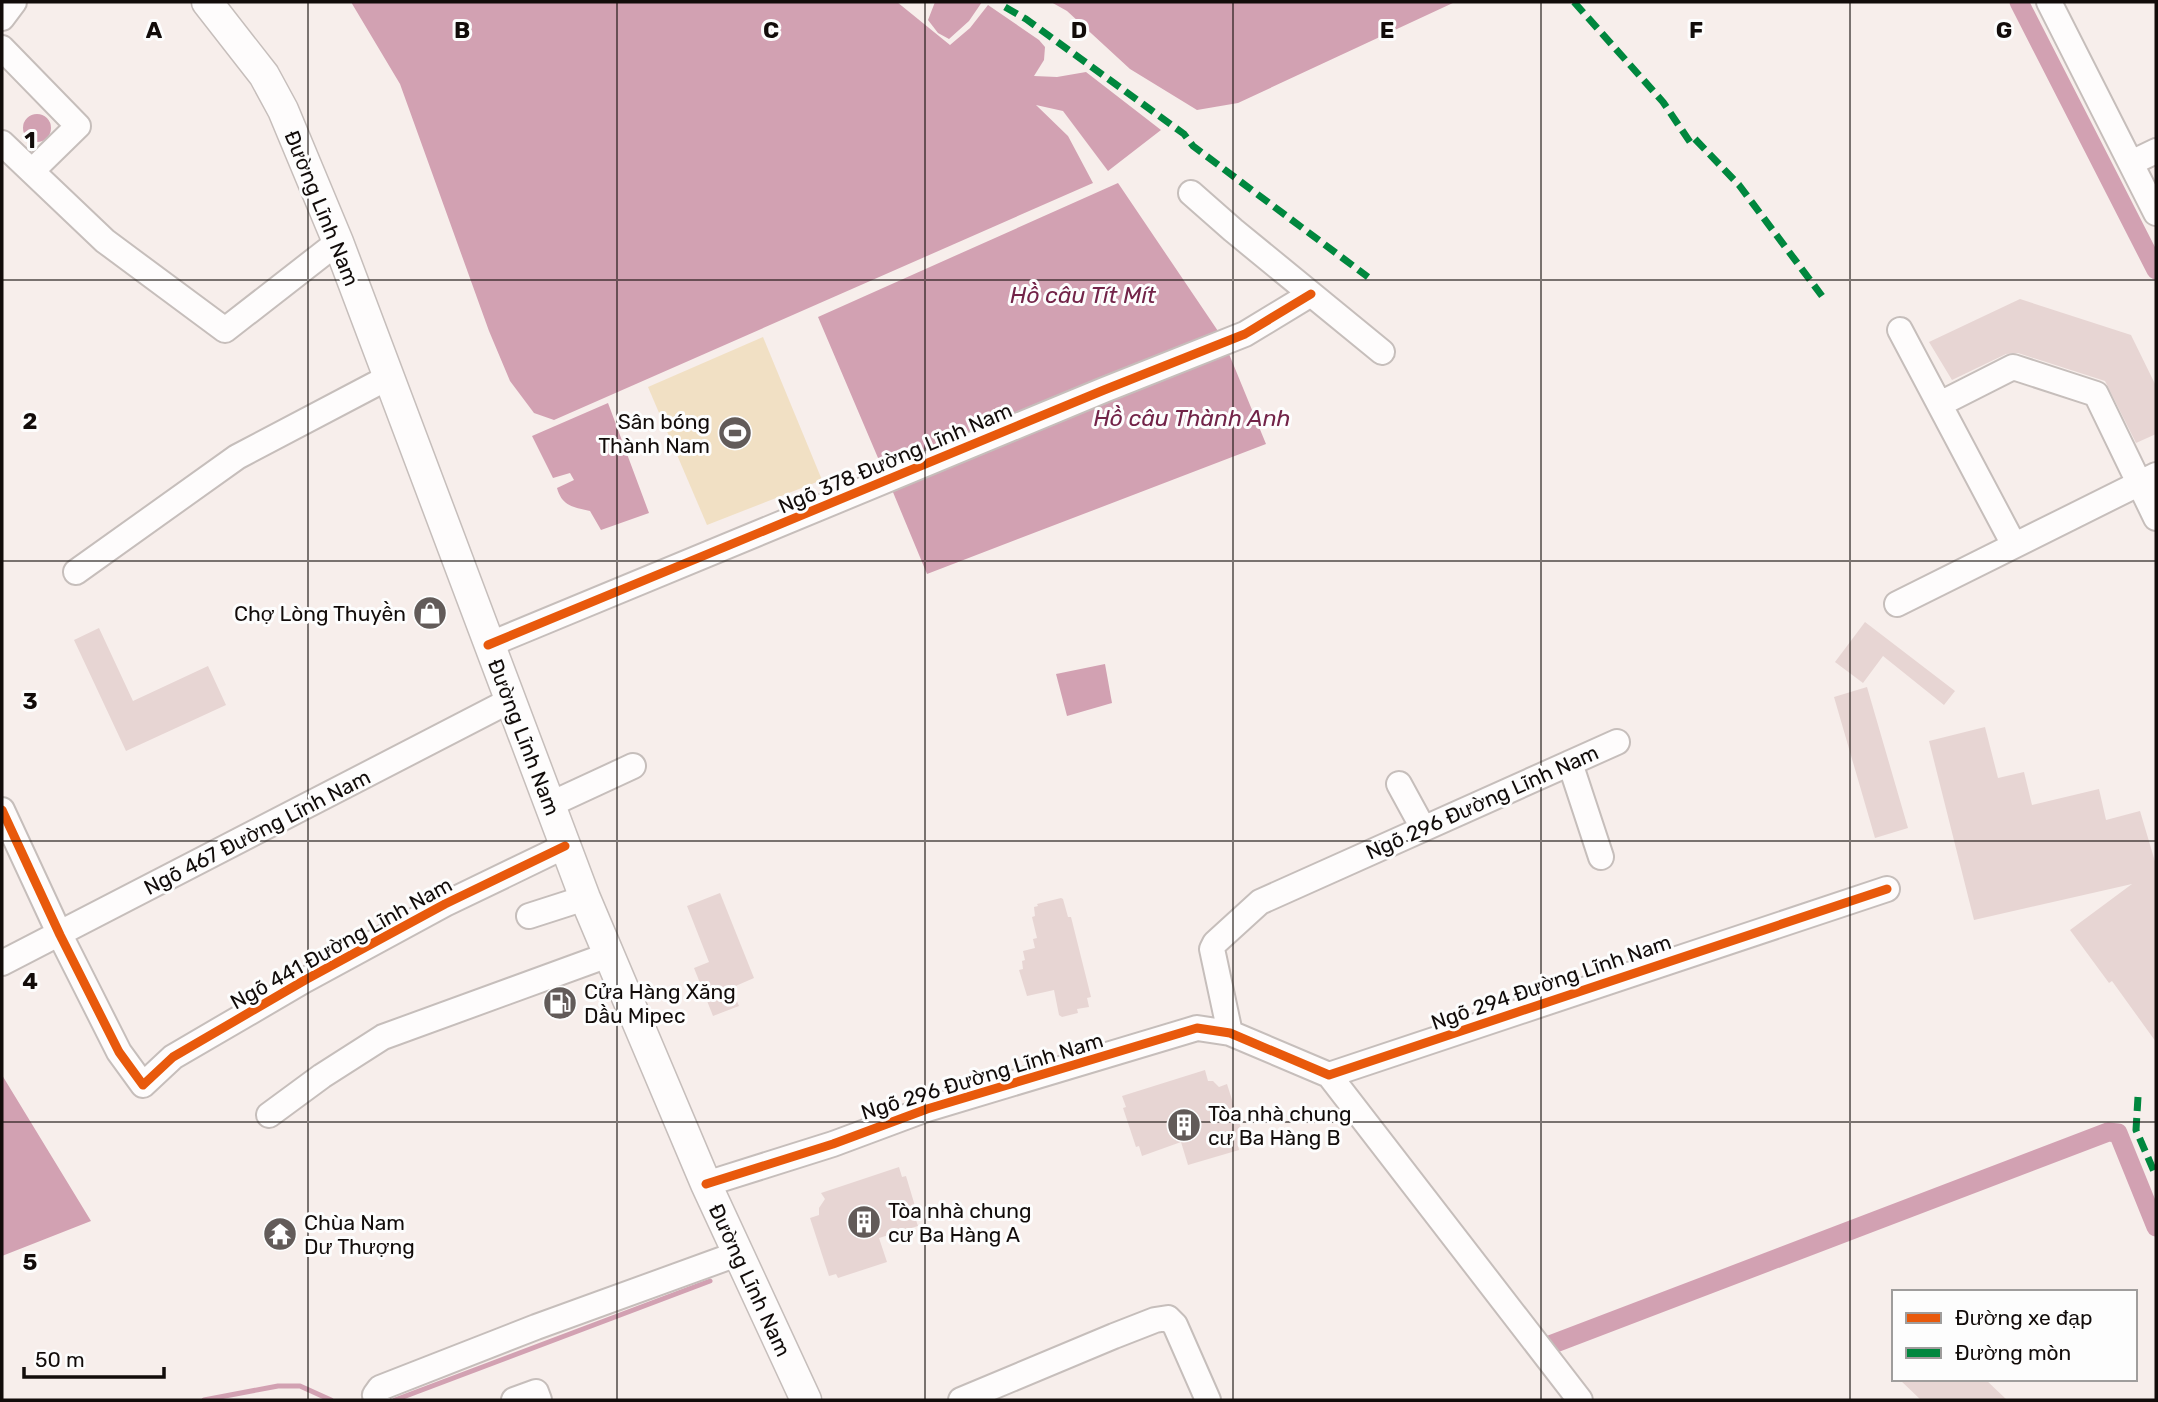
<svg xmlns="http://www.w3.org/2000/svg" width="2158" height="1402" font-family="Rubik,sans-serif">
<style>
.green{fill:#f1e0c4}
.water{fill:#d2a1b2}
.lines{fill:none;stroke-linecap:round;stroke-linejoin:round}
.stream{stroke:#d2a1b2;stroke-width:5}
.canal{stroke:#d2a1b2;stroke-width:19}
.building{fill:#e7d5d3}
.minor-casing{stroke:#c6bebb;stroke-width:28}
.major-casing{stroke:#c6bebb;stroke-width:33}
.minor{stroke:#fefcfc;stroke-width:24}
.major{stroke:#fefcfc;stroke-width:30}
.quiet{stroke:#00873e;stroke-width:7;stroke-dasharray:14 7;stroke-linecap:butt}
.cycleway-casing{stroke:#fdfdfd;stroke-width:13}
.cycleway{stroke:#e8590c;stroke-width:9}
.grid{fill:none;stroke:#120c0a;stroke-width:2;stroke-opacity:0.55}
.labels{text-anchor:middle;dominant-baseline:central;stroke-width:6;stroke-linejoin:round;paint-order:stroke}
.street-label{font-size:21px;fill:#120c0a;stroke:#fdfdfd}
.poi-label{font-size:21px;fill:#120c0a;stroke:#fdfdfd;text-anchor:start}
.water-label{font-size:23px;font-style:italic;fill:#722348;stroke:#fdfdfd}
.grid-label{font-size:23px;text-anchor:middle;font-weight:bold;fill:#120c0a;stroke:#fdfdfd;stroke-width:6;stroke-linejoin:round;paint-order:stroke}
</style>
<rect width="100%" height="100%" fill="#f7eeeb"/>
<!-- green -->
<path class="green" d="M 763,337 L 822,480 L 707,525 L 648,387 Z"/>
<!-- water -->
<path class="water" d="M 351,2 L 897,2 L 950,45 L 970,28 L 988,5 L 1039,40 L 1045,47 L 1044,60 L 1034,76 L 1057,77 L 1086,72 L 1161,130 L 1108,171 L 1063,111 L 1036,105 L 1068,136 L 1093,183 L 554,420 L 534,413 L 510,381 L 489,331 L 400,84 Z
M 935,2 L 982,2 L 969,21 L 949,39 L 938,33 L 928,20 Z
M 1051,2 L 1455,2 L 1238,103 L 1197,110 L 1130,69 L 1067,11 Z
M23 128a14 14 0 1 1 28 0a14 14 0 1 1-28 0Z
M 1118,183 L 1220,334 L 884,472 L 818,317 Z
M 1227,349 L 1266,444 L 927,574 L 890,485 Z
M 608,403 L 649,513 L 601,530 L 590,511 C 573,507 562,506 557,488 L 574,480 L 570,473 L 553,478 L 532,436 Z
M 1105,664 L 1112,703 L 1067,716 L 1056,674 Z
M 2,1075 L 91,1221 L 2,1256 Z"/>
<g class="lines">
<!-- stream -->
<path class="stream" d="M 204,1400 L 278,1386 L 300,1386 L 331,1400
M 395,1400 L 710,1281"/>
<!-- canal -->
<path class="canal" d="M 2019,2 L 2156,270
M 1550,1345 L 2108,1132 L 2118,1133 L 2156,1227"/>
</g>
<!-- building -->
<path class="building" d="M 2020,299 L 2131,335 L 2156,386 L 2156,434 L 2136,443 L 2105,381 L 2018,353 L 2006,354 L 1952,380 L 1929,342 Z
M 1865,622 L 1955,691 L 1944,705 L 1883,656 L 1863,683 L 1835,662 Z
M 99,628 L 133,701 L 208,666 L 226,705 L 126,751 L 74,640 Z
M 1867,687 L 1908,828 L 1875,838 L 1834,697 Z
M 1985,727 L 1998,778 L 2024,772 L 2032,805 L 2099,789 L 2106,820 L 2140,811 L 2156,865 L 2156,1042 L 2112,981 L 2109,983 L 2070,930 L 2132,884 L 1974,920 L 1929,741 Z
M 720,893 L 754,978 L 731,988 L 739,1006 L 713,1016 L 694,968 L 709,962 L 687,906 Z
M 1061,898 L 1063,899 L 1068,917 L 1071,917 L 1091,997 L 1087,998 L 1089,1007 L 1077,1009 L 1078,1013 L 1062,1017 L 1059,1015 L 1054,990 L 1027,996 L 1019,970 L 1023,969 L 1022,961 L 1025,960 L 1023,951 L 1035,948 L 1033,939 L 1037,938 L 1032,917 L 1035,916 L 1034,907 L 1038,906 L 1037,904 Z
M 1205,1070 L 1208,1081 L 1213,1081 L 1219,1087 L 1227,1084 L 1246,1144 L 1238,1146 L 1239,1150 L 1188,1165 L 1181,1142 L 1142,1156 L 1139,1146 L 1136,1147 L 1123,1108 L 1126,1107 L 1122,1096 Z
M 899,1167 L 902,1177 L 906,1176 L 918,1216 L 915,1217 L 918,1226 L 879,1238 L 887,1262 L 838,1278 L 836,1274 L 829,1276 L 810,1218 L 819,1215 L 819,1208 L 825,1199 L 821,1193 Z
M 1899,1379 L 1985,1379 L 2007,1400 L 1921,1400 Z"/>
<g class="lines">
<!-- minor casing -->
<g class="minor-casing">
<path id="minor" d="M 2049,2 L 2156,213
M 2,18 L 14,2
M 2,48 L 78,126 L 32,171
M 2,143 L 105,241 L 225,330 L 338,242
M 2131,163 L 2156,151
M 1191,193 L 1233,230 L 1382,352
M 1900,330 L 2014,545
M 1940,404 L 2013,367 L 2096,394 L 2156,518
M 76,572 L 237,457 L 389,377
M 1897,604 L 2156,475
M 488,645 L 1104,390 L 1245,334 L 1311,294
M 1570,763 L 1601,857
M 1399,784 L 1423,828
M 551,804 L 633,766
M 2,810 L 60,935 L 119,1052 L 143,1085 L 173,1057 L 305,980 L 445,904 L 565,846
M 529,916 L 585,898
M 2,963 L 511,700
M 1230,1033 L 1212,949 L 1215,943 L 1260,902 L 1617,742
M 1329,1075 L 1580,1400
M 269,1115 L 322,1076 L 383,1037 L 608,955
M 706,1184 L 833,1144 L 927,1109 L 1197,1028 L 1230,1033 L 1329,1075 L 1887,889
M 378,1400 L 375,1395 L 380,1388 L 536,1327 L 737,1254
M 514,1400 L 536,1392 L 539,1400
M 961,1400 L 1114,1336 L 1155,1320 L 1168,1318 L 1175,1325 L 1208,1400"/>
</g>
<!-- major casing -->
<g class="major-casing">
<path id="major" d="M 207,2 L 264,75 L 283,110 L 338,242 L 585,898 L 706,1184 L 806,1400"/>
</g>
<!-- minor -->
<use href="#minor" class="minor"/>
<!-- major -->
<use href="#major" class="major"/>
<!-- quiet -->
<path class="quiet" d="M 1574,2 L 1663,102 L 1690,142
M 1005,7 L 1026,19 L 1184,134 L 1193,146 L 1368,277
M 1695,139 L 1739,185 L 1822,296
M 2138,1097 L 2136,1130 L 2156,1176"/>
<!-- cycleway casing -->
<g class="cycleway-casing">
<path id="cycleway" d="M 488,645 L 1104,390 L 1245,334 L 1311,294
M 2,810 L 60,935 L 119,1052 L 143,1085 L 173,1057 L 305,980 L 445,904 L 565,846
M 706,1184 L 833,1144 L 927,1109 L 1197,1028 L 1230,1033 L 1329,1075 L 1887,889"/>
</g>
<!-- cycleway -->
<use href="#cycleway" class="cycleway"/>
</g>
<!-- grid -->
<path class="grid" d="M 308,2 L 308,1400M 617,2 L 617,1400M 925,2 L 925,1400M 1233,2 L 1233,1400M 1541,2 L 1541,1400M 1850,2 L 1850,1400M 2,280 L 2156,280M 2,561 L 2156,561M 2,841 L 2156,841M 2,1122 L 2156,1122"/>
<!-- icons -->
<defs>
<g id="stadium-disc" transform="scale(1.75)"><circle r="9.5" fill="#625b59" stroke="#fdfdfd"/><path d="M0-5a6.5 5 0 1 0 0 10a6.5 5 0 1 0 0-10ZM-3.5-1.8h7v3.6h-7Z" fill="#fff"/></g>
<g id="shop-disc" transform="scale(1.75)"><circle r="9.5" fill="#625b59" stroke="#fdfdfd"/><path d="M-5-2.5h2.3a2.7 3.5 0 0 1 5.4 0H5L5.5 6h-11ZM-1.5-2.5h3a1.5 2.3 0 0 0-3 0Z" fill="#fff"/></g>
<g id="fuel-disc" transform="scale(1.75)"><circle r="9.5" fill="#625b59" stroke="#fdfdfd"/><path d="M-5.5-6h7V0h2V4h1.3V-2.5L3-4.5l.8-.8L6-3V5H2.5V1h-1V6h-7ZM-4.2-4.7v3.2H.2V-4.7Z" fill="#fff"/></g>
<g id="building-disc" transform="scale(1.75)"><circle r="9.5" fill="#625b59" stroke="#fdfdfd"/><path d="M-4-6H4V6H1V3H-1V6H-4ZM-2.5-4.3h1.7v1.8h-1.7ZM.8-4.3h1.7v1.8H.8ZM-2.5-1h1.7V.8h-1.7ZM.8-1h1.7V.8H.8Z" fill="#fff"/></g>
<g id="temple-disc" transform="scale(1.75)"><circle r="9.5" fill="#625b59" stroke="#fdfdfd"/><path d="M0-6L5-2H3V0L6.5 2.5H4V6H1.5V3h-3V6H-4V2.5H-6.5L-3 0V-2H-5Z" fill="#fff"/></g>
</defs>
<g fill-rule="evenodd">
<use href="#stadium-disc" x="735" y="433"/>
<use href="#shop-disc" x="430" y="613"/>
<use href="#fuel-disc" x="560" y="1003"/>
<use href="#building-disc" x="1184" y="1125"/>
<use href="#building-disc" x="864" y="1222"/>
<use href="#temple-disc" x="280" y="1234"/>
</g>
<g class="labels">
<!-- street labels -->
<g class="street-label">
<text transform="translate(322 208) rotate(68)">Đường Lĩnh Nam</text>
<text transform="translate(895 458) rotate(-23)">Ngõ 378 Đường Lĩnh Nam</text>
<text transform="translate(524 737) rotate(69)">Đường Lĩnh Nam</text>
<text transform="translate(1482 802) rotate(-24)">Ngõ 296 Đường Lĩnh Nam</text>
<text transform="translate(257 832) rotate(-27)">Ngõ 467 Đường Lĩnh Nam</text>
<text transform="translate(341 943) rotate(-29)">Ngõ 441 Đường Lĩnh Nam</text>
<text transform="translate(1551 982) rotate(-19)">Ngõ 294 Đường Lĩnh Nam</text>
<text transform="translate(982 1076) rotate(-17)">Ngõ 296 Đường Lĩnh Nam</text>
<text transform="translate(750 1280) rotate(65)">Đường Lĩnh Nam</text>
</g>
<!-- poi labels -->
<g class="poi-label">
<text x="710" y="421" text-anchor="end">Sân bóng<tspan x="710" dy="24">Thành Nam</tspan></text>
<text x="406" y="613" text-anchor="end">Chợ Lòng Thuyền</text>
<text x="584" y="991">Cửa Hàng Xăng<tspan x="584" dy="24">Dầu Mipec</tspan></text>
<text x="1208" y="1113">Tòa nhà chung<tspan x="1208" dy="24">cư Ba Hàng B</tspan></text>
<text x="888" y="1210">Tòa nhà chung<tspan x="888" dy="24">cư Ba Hàng A</tspan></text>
<text x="304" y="1222">Chùa Nam<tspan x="304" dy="24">Dư Thượng</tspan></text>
</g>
<!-- water labels -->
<g class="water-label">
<text x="1083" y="295">Hồ câu Tít Mít</text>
<text x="1192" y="418">Hồ câu Thành Anh</text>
</g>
</g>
<g class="grid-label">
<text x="154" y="38">A</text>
<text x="462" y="38">B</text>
<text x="771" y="38">C</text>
<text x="1079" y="38">D</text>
<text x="1387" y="38">E</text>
<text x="1696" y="38">F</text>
<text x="2004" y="38">G</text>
<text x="30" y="148">1</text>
<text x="30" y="429">2</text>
<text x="30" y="709">3</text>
<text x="30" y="989">4</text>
<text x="30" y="1270">5</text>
</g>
<!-- border -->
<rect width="2158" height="1402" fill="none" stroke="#120c0a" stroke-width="7"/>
<!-- legend -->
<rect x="1892" y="1290" width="245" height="91" fill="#fdfdfd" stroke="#9f9d9c" stroke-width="2"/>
<rect x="1906" y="1313" width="35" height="10" fill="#e8590c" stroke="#9f9d9c" stroke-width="2"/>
<text x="1955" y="1325" font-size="21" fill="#120c0a">Đường xe đạp</text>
<rect x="1906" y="1348" width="35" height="10" fill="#00873e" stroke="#9f9d9c" stroke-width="2"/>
<text x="1955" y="1360" font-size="21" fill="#120c0a">Đường mòn</text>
<!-- scale -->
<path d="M24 1367v10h140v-10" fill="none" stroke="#120c0a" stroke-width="3.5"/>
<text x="35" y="1367" font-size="21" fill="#120c0a" stroke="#fdfdfd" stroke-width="5" paint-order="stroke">50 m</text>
</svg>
